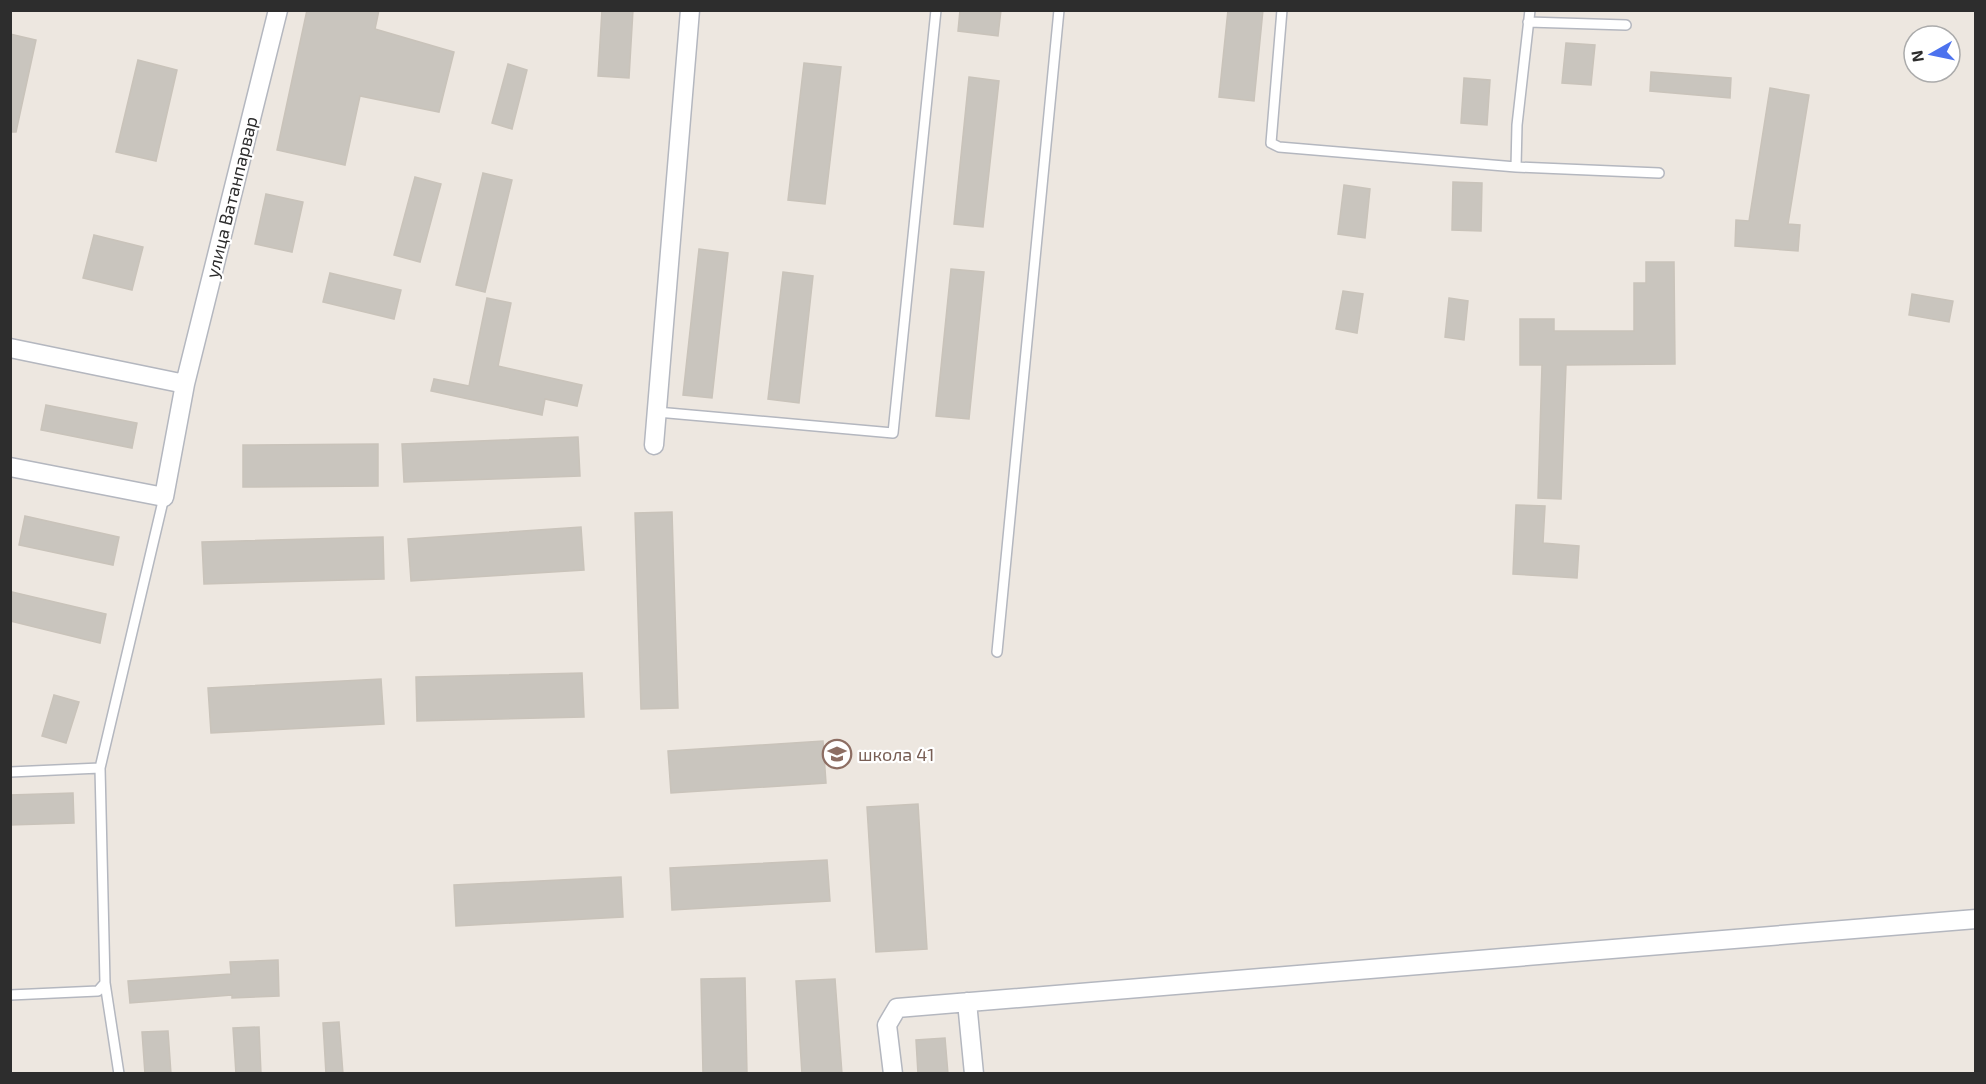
<svg xmlns="http://www.w3.org/2000/svg" width="1986" height="1084" font-family="'Exo 2',sans-serif">
<style>
.building{fill:#c9c5be;stroke:#c9c3ba;stroke-width:1.5}
.lines{fill:none;stroke-linecap:round;stroke-linejoin:round}
.service-casing{stroke:#b4b7bf;stroke-width:12}
.minor-casing{stroke:#b4b7bf;stroke-width:21}
.service{stroke:#fff;stroke-width:9}
.minor{stroke:#fff;stroke-width:18}
.labels{text-anchor:middle;dominant-baseline:central;stroke-width:4.5;stroke-linejoin:round;paint-order:stroke}
.street-label{font-size:18px;fill:#2d2d2d;stroke:#fff}
.education-label{font-size:18px;fill:#785e54;stroke:#fff;text-anchor:start}
</style>
<rect width="100%" height="100%" fill="#ede7e0"/>
<!-- building -->
<path class="building" d="M 307,10 L 379,10 L 375,29 L 454,52 L 439,112 L 360,96 L 345,165 L 277,150 Z
M 602,10 L 633,10 L 629,78 L 598,76 Z
M 960,10 L 1001,10 L 998,36 L 958,31 Z
M 1228,10 L 1263,10 L 1254,101 L 1219,97 Z
M 10,34 L 36,40 L 16,132 L 10,132 Z
M 1566,43 L 1595,45 L 1591,85 L 1562,83 Z
M 138,60 L 177,70 L 156,161 L 116,152 Z
M 804,63 L 841,67 L 825,204 L 788,200 Z
M 508,64 L 527,70 L 512,129 L 492,123 Z
M 1651,72 L 1731,78 L 1730,98 L 1650,91 Z
M 969,77 L 999,81 L 983,227 L 954,224 Z
M 1464,78 L 1490,80 L 1487,125 L 1461,123 Z
M 1770,88 L 1809,95 L 1788,224 L 1800,225 L 1798,251 L 1735,246 L 1736,220 L 1749,221 Z
M 483,173 L 512,180 L 485,292 L 456,285 Z
M 415,177 L 441,184 L 420,262 L 394,255 Z
M 1453,182 L 1482,183 L 1481,231 L 1452,230 Z
M 1344,185 L 1370,189 L 1365,238 L 1338,234 Z
M 266,194 L 303,202 L 292,252 L 255,244 Z
M 94,235 L 143,247 L 132,290 L 83,278 Z
M 699,249 L 728,253 L 712,398 L 683,395 Z
M 1646,262 L 1674,262 L 1675,364 L 1566,365 L 1561,499 L 1538,498 L 1542,365 L 1520,365 L 1520,319 L 1554,319 L 1554,331 L 1634,331 L 1634,283 L 1646,283 Z
M 951,269 L 984,272 L 969,419 L 936,416 Z
M 783,272 L 813,276 L 799,403 L 768,399 Z
M 330,273 L 401,290 L 394,319 L 323,302 Z
M 1343,291 L 1363,294 L 1357,333 L 1336,329 Z
M 1912,294 L 1953,301 L 1949,322 L 1909,315 Z
M 487,298 L 511,303 L 498,366 L 582,385 L 577,406 L 545,399 L 542,415 L 431,391 L 434,379 L 469,386 Z
M 1449,298 L 1468,301 L 1464,340 L 1445,337 Z
M 46,405 L 137,423 L 132,448 L 41,430 Z
M 578,437 L 580,476 L 404,482 L 402,444 Z
M 378,444 L 378,486 L 243,487 L 243,445 Z
M 1516,505 L 1545,506 L 1543,543 L 1579,546 L 1577,578 L 1513,574 Z
M 672,512 L 678,708 L 641,709 L 635,513 Z
M 25,516 L 119,537 L 113,565 L 19,545 Z
M 581,527 L 584,570 L 411,581 L 408,539 Z
M 383,537 L 384,579 L 204,584 L 202,542 Z
M 12,592 L 106,614 L 100,643 L 10,621 Z
M 582,673 L 584,717 L 417,721 L 416,677 Z
M 381,679 L 384,724 L 211,733 L 208,688 Z
M 54,695 L 79,702 L 66,743 L 42,736 Z
M 823,741 L 826,783 L 671,793 L 668,751 Z
M 73,793 L 74,823 L 10,825 L 10,795 Z
M 918,804 L 927,949 L 876,952 L 867,807 Z
M 827,860 L 830,901 L 672,910 L 670,868 Z
M 621,877 L 623,917 L 456,926 L 454,885 Z
M 278,960 L 279,996 L 232,998 L 232,995 L 130,1003 L 128,981 L 231,974 L 230,962 Z
M 745,978 L 747,1074 L 703,1074 L 701,979 Z
M 835,979 L 842,1074 L 802,1074 L 796,981 Z
M 339,1022 L 343,1074 L 326,1074 L 323,1023 Z
M 259,1027 L 261,1074 L 236,1074 L 233,1028 Z
M 168,1031 L 171,1074 L 145,1074 L 142,1032 Z
M 945,1038 L 948,1074 L 918,1074 L 916,1040 Z"/>
<g class="lines">
<!-- service casing -->
<g class="service-casing">
<path id="service" d="M 1282,10 L 1271,143 L 1279,147 L 1516,167
M 1530,10 L 1517,125 L 1516,167 L 1659,173
M 1528,22 L 1626,25
M 657,412 L 893,433 L 936,10
M 997,652 L 1059,10
M 10,772 L 100,768 L 164,497
M 105,983 L 119,1074
M 10,995 L 98,991 L 105,983 L 100,768"/>
</g>
<!-- minor casing -->
<g class="minor-casing">
<path id="minor" d="M 10,348 L 185,384
M 654,445 L 690,10
M 10,467 L 164,497 L 185,384 L 278,10
M 967,1002 L 974,1074
M 893,1074 L 887,1025 L 897,1008 L 1976,919"/>
</g>
<!-- service -->
<use href="#service" class="service"/>
<!-- minor -->
<use href="#minor" class="minor"/>
</g>
<!-- icons -->
<defs>
<g id="school-ring" transform="scale(1.5)"><circle r="9.5" fill="#fff" stroke="#8d6e63" stroke-width="1.5"/><path d="M0-5L7-2L0 1L-7-2ZM-4 1L0 2.5L4 1V4Q0 6-4 4Z" fill="#8d6e63"/></g>
</defs>
<g fill-rule="evenodd">
<use href="#school-ring" x="837" y="754"/>
</g>
<g class="labels">
<!-- street labels -->
<g class="street-label">
<text transform="translate(231 197) rotate(-76)">улица Ватанпарвар</text>
</g>
<!-- education labels -->
<g class="education-label">
<text x="858" y="754">школа 41</text>
</g>
</g>
<!-- border -->
<rect width="1986" height="1084" fill="none" stroke="#2d2d2d" stroke-width="24"/>
<!-- north arrow -->
<g transform="translate(1932 54) rotate(261)"><circle r="28" fill="#ffffff" stroke="#ababab" stroke-width="1.5"/>
<path d="M0-4.5L10 22L0 15L-10 22Z" fill="#4c72ee"/>
<text y="-9" font-size="16" font-weight="bold" text-anchor="middle" fill="#2d2d2d">N</text>
</g>
</svg>
